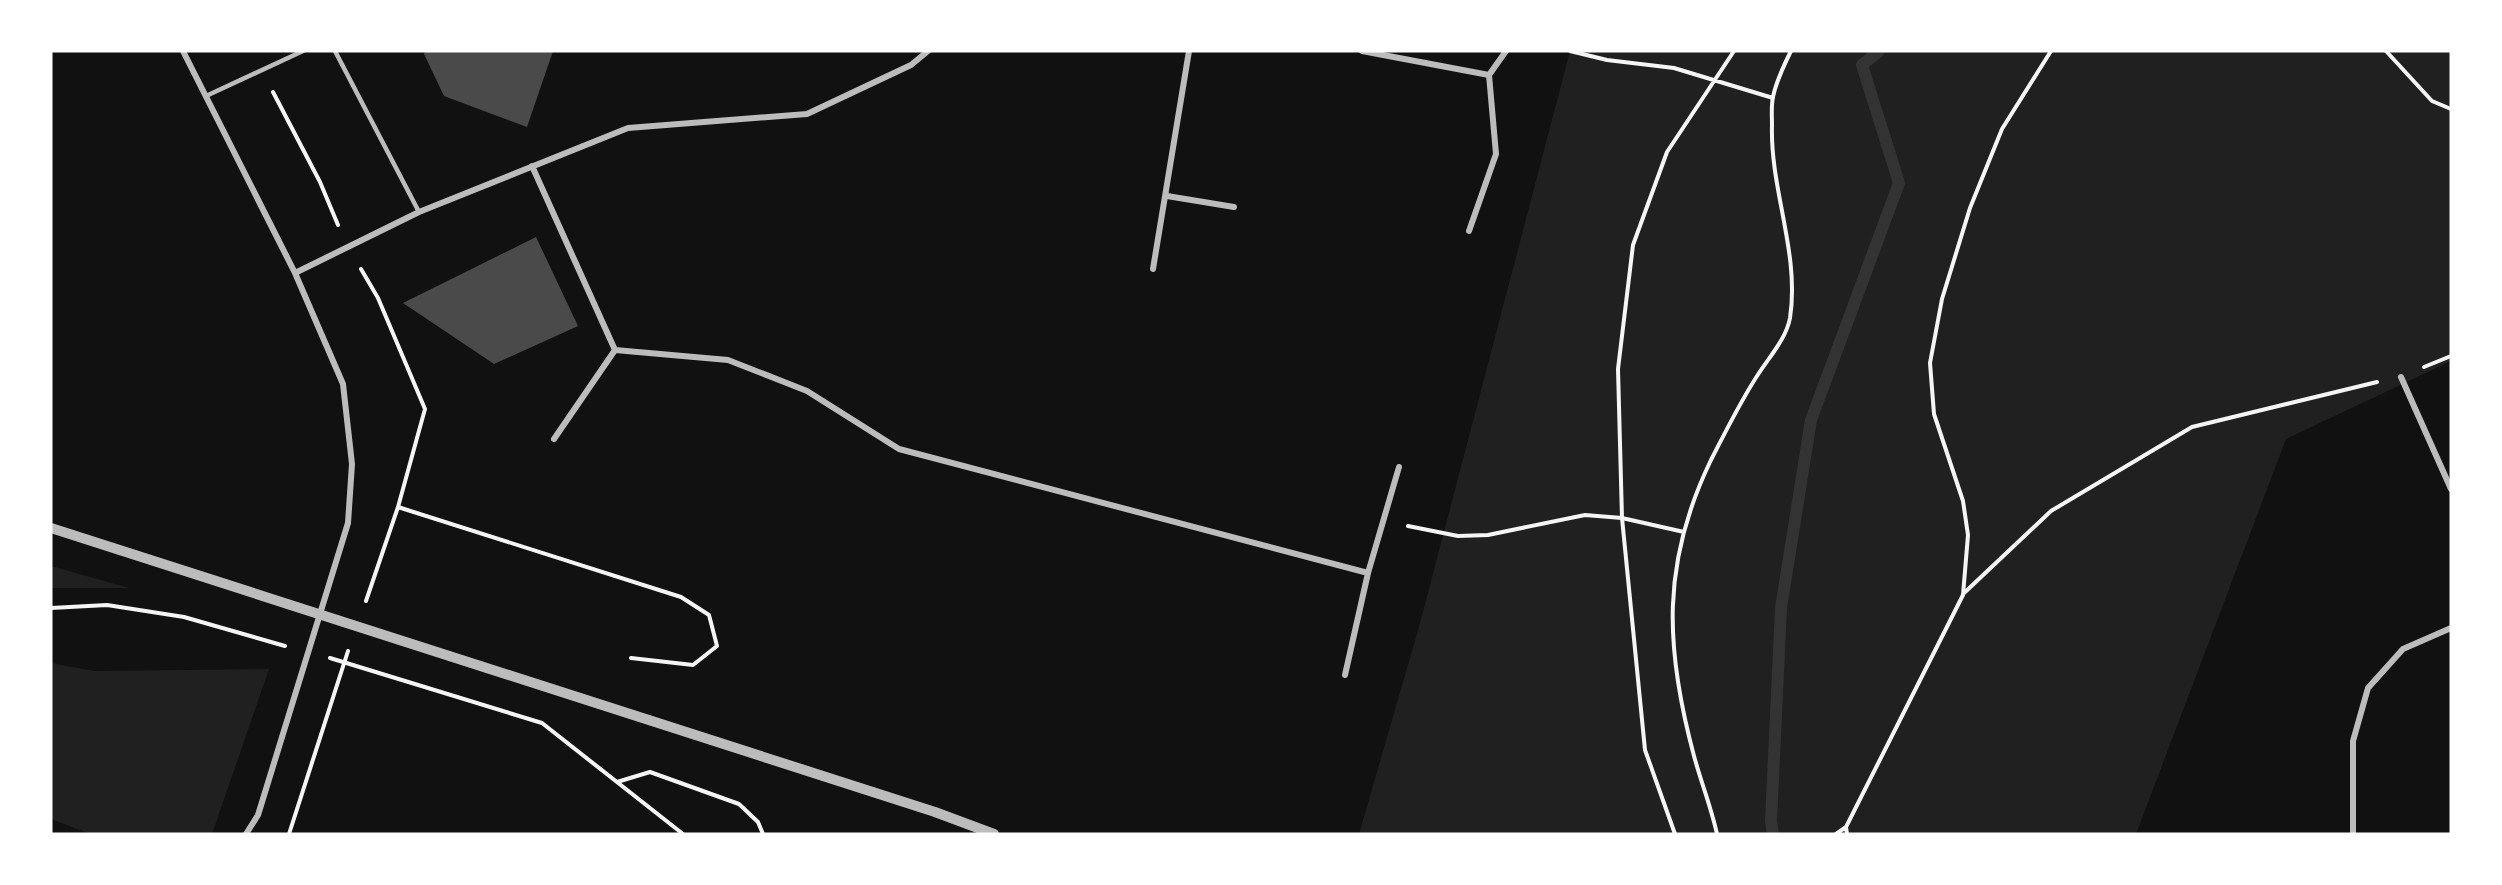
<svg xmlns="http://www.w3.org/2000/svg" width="2502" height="885" font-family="'Zilla Slab',serif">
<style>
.green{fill:#202020}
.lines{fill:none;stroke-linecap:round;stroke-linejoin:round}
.stream{stroke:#333;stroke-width:12}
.building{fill:#4a4a4a}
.path{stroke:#f5f5f5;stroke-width:4}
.service{stroke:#bcbcbc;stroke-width:4.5}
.minor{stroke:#bcbcbc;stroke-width:6}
.tertiary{stroke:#bcbcbc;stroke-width:10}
</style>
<rect width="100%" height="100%" fill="#111"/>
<!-- green -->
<path class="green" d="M 1570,51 L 2451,51 L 2451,361 L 2286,439 L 2136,834 L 1359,834 L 1419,627 Z
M 51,566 L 129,588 L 51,588 Z
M 51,663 L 94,671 L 269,669 L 212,834 L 91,834 L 51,819 Z"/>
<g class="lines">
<!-- stream -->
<path class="stream" d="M 1773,834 L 1771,821 L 1781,608 L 1811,420 L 1899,183 L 1862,65 L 1879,51"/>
</g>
<!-- building -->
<path class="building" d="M 425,51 L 553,51 L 527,127 L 444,96 L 424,54 Z
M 536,237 L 578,326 L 494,364 L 403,303 Z"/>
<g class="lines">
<!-- path -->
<path class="path" d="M 1570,51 L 1607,60 L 1674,68 L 1773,98
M 2386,51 L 2432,101 L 2451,109
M 273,92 L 320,182 L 338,225
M 361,269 L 378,298 L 425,409 L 398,507 L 366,601
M 2424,367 L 2451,356
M 398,507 L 681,597 L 709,615 L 717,646 L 693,665 L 631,658
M 1408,526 L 1458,536 L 1488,535 L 1585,515 L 1622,518 L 1684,532
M 1963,594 L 2051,511 L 2192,427 L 2377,382
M 51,608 L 107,605 L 184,617 L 285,646
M 330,658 L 542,723 L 683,834
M 617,782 L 650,772 L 739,804 L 758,822 L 763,834
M 289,834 L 348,651
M 1675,834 L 1645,750 L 1622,518 L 1618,369 L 1633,245 L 1667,152 L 1734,51
M 1717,834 C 1711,807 1701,782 1694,756 C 1665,648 1661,563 1711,460 C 1726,431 1741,400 1759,373 C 1770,356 1786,339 1790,318 C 1800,253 1770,190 1772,125 C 1772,116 1771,106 1773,97 C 1776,82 1784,65 1791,51
M 1836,834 L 1846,827
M 1847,834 L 1846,827 L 1963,595 L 1968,535 L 1963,501 L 1934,414 L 1930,363 L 1942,299 L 1970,208 L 2002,129 L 2051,51"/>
<!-- service -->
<path class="service" d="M 335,51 L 419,212
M 206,96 L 303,51"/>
<!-- minor -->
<path class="minor" d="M 183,51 L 295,273 L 343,384 L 352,464 L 348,523 L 258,815 L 246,834
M 1362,51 L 1489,75
M 532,166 L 615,350 L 728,360 L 807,391 L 899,449 L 1368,573
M 1167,196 L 1234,207
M 1469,231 L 1496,154 L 1489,75 L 1506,51
M 1153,269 L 1189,51
M 295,273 L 419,212 L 628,128 L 807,114 L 911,65 L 928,51
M 2401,377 L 2451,489
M 554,439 L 615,350
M 1345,675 L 1368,573 L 1399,467
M 2353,834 L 2353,741 L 2368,688 L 2403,649 L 2451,628"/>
<!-- tertiary -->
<path class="tertiary" d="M 51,528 L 935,812 L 994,834"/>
</g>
<!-- border -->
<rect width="2502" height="885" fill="none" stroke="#ffffff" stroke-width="105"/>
</svg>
